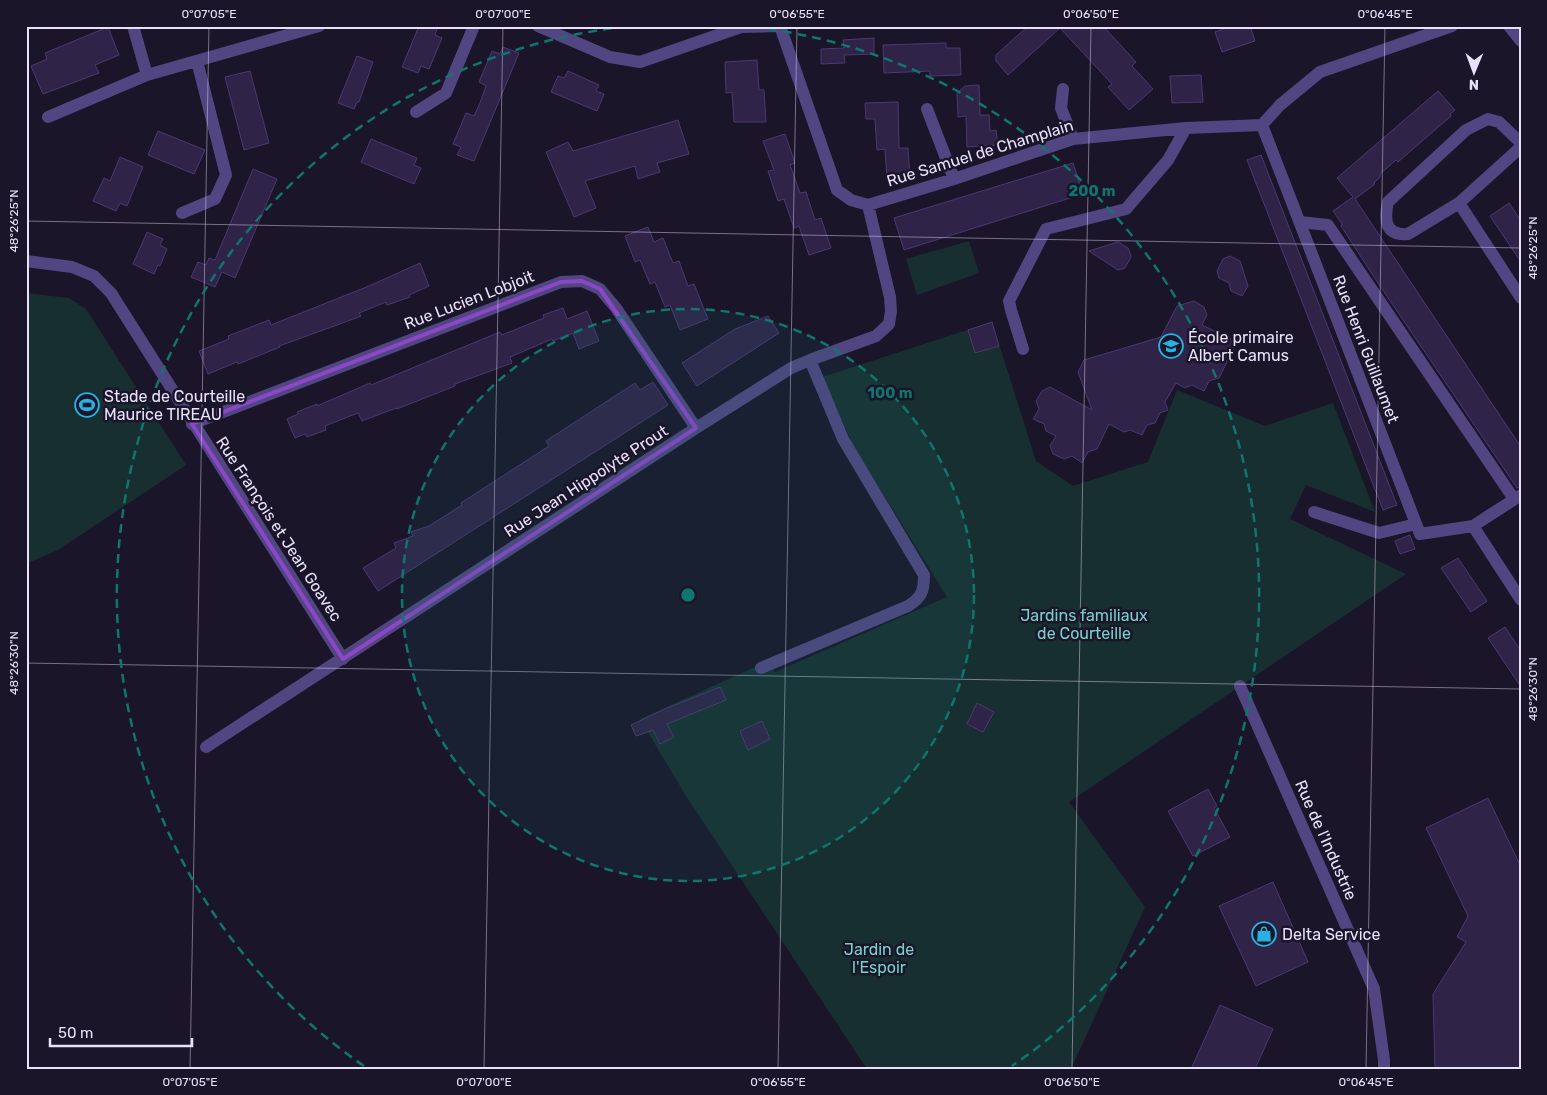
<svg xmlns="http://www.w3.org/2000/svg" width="1547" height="1095" font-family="Rubik,sans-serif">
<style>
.green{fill:#182f32}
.building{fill:#302348;stroke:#4c3871}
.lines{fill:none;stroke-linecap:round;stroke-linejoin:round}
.minor{stroke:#514682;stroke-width:12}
.marked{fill:none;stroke:#8b47c8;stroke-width:4;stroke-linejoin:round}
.ticks{fill:none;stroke:#e8e1fb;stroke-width:1;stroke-opacity:0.45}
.ring{fill:none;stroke:#0f766e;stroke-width:2.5;stroke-dasharray:9 6}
.labels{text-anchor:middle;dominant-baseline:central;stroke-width:5;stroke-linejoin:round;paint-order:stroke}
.street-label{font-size:16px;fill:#e8e1fb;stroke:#1b1529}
.poi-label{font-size:16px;fill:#e8e1fb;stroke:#1b1529;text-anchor:start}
.park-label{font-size:16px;fill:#75d3ca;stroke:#1b1529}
.centre{fill:#0f766e;stroke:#1b1529;stroke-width:2.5}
.ring-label{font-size:15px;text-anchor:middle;font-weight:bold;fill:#0f766e;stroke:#1b1529;stroke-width:5;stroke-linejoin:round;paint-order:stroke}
.neatline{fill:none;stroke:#e8e1fb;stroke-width:2}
.ticks-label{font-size:12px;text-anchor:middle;fill:#e8e1fb}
</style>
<rect width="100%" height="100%" fill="#1b1529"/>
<!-- green -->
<path class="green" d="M 969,241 L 979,273 L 917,295 L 906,259 Z
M 26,293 L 69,298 L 86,309 L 186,465 L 58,550 L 26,564 Z
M 992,322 L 1036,461 L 1073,486 L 1148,462 L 1177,390 L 1265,426 L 1333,403 L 1375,512 L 1306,485 L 1290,519 L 1406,574 L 1069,802 L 1145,907 L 1071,1069 L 867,1069 L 686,796 L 640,719 L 766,662 L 775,672 L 947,597 L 853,445 L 822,377 Z"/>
<!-- building -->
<path class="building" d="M 419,26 L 438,26 L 435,35 L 442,38 L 429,69 L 421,66 L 418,73 L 402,67 Z
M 1028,26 L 1103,26 L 1136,62 L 1132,66 L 1153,89 L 1129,110 L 1108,87 L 1112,84 L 1060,28 L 1008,75 L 996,61 L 996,55 Z
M 1232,26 L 1250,26 L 1255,41 L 1222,52 L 1215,32 Z
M 108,27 L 119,55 L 95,65 L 99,73 L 43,94 L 31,66 L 47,59 L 45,53 Z
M 874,38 L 874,54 L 844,55 L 845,63 L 821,64 L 821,49 L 844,48 L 843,40 Z
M 946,43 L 946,48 L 960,48 L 961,75 L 930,76 L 930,71 L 884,73 L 883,45 Z
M 503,47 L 519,53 L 474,161 L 457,155 L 461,147 L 453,144 L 466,113 L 474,116 L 480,103 L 486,86 L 479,82 L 492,51 L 500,54 Z
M 357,56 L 373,62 L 359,102 L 357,102 L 354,109 L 338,103 Z
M 757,60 L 759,90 L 764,90 L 766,122 L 734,122 L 732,92 L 726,93 L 725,62 Z
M 250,71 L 269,143 L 244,150 L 225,77 Z
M 568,71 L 599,85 L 596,91 L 604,94 L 597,111 L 551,92 L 558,76 L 564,78 Z
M 1201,75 L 1203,102 L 1172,103 L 1170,76 Z
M 979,85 L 980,115 L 989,115 L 990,131 L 996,130 L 998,145 L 967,147 L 966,116 L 958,117 L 957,93 L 965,86 Z
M 1438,91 L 1455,110 L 1450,114 L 1451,116 L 1398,162 L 1396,160 L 1380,174 L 1380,177 L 1374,183 L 1375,184 L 1355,199 L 1521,447 L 1521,487 L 1517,488 L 1374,277 L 1341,226 L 1342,224 L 1333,211 L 1353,197 L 1337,178 Z
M 898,102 L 899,148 L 908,148 L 910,178 L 887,179 L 885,149 L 877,150 L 875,119 L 866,119 L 865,103 Z
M 678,120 L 689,154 L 657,163 L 660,172 L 638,179 L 635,166 L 585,181 L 596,208 L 574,217 L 546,152 L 568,142 L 573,151 Z
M 158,131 L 205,150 L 194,174 L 148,155 Z
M 785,134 L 795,163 L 790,165 L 800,193 L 806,192 L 815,220 L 821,218 L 831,248 L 809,255 L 799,226 L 794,228 L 784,199 L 778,201 L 768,171 L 774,170 L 763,141 Z
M 371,139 L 417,158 L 414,165 L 421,168 L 414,184 L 361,162 Z
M 1261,155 L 1397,505 L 1383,510 L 1247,160 Z
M 120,157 L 143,167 L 127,206 L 120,203 L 116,211 L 93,201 L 104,178 L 110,181 Z
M 1073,163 L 1083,194 L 904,250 L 894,218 Z
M 253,169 L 277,179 L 235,278 L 222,272 L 215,287 L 191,277 L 198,262 L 206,265 L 209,258 L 215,260 Z
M 1509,203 L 1521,221 L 1521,262 L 1490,216 Z
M 648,227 L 654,242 L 663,238 L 673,263 L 679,261 L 688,286 L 694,284 L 708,319 L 680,330 L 670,305 L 665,307 L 655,282 L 650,284 L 640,260 L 635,262 L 625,236 Z
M 147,232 L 163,239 L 160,245 L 167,249 L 160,266 L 158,265 L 154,274 L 133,264 Z
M 1118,242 L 1128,248 L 1130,253 L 1131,257 L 1125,268 L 1118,270 L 1089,251 Z
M 1230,256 L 1240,261 L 1248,286 L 1242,296 L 1231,291 L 1229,283 L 1219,278 L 1217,271 L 1223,259 Z
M 420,263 L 429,286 L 409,295 L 410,297 L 387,305 L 386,302 L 359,313 L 361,316 L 348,321 L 279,346 L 280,347 L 238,364 L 237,362 L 208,374 L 199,351 L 229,339 L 228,336 L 269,320 L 271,325 L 369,286 Z
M 1194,301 L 1204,307 L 1207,315 L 1202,325 L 1231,339 L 1234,348 L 1219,378 L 1209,381 L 1204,391 L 1192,385 L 1185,388 L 1176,383 L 1165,402 L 1168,410 L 1160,413 L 1155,423 L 1147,425 L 1142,435 L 1130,430 L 1124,432 L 1109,424 L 1097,449 L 1088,452 L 1082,463 L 1072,456 L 1064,459 L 1053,454 L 1050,446 L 1056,436 L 1046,431 L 1044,424 L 1033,419 L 1039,409 L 1036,401 L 1042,391 L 1050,387 L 1092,410 L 1078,372 L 1084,360 L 1161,337 L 1177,306 Z
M 563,308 L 567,319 L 587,311 L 599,341 L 579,349 L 573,333 L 553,341 L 552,339 L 510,357 L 512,363 L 455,384 L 455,386 L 397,409 L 396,408 L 362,421 L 358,413 L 325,426 L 326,430 L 307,437 L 305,434 L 295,438 L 287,419 L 298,414 L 297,412 L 317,404 L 317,406 L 370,383 L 371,385 L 500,332 L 502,335 L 544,318 L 543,315 Z
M 768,316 L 779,333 L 697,386 L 682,363 L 735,329 Z
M 992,322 L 999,346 L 975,353 L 968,330 Z
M 653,382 L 668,405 L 378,591 L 363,568 L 396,548 L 394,543 L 413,536 L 411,532 L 429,526 L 462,505 L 461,503 L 549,446 L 546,441 L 635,383 L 640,390 Z
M 1410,535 L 1415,549 L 1400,554 L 1395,541 Z
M 1458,558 L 1487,601 L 1471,612 L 1441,568 Z
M 1505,627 L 1521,651 L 1521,687 L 1488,638 Z
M 720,687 L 726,700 L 667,724 L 674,737 L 660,744 L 653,730 L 636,736 L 631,725 L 667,708 Z
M 977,703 L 994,712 L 983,732 L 967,724 Z
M 762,721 L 770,739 L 748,750 L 740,731 Z
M 1208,789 L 1217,806 L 1214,808 L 1230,837 L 1193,856 L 1168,811 Z
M 1488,798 L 1521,867 L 1521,1069 L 1435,1069 L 1433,994 L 1466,942 L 1457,937 L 1468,916 L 1426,828 Z
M 1273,882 L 1308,962 L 1256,986 L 1219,906 Z
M 1220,1005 L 1273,1029 L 1255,1069 L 1191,1069 Z"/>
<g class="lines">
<!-- minor -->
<path class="minor" d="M 133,26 L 147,75
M 538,26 L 610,57 L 640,62 L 741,27 L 780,26
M 780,26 L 837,190 L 851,200 L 868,205 L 954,179 L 1073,139 L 1186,128 L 1262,125 L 1280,105 L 1320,72 L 1452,26
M 1509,26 L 1521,41
M 1063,89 L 1061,108 L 1073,139
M 927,109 L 954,179
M 416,112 L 446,93 L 474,26
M 48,117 L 147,75 L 319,26
M 1262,125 L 1420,534 L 1473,526 L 1521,600
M 1521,147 L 1459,203 L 1521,298
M 1459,203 L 1408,234 C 1385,236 1384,220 1388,202 L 1466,130 L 1488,119 L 1499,122 L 1521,143
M 182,213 L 215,199 L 226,175 L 197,61
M 1300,222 L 1328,225 L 1514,499
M 26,261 L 72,267 L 94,276 L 111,293 L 343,659
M 1023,349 L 1011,310 L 1009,301 L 1046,229 L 1126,209 L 1168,160 L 1186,128
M 192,424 L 561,282 L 582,281 L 600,289 L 616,308 L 696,428
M 1314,512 L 1379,533 L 1416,524
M 1473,526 L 1521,495
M 761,668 L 908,606 C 922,597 924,591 924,575 L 843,439 L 810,360
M 1240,686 L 1374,989 L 1384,1060 L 1384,1069
M 206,747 L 696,428 L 791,368 L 810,360 L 876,336 L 889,324 L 891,311 L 890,297 L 868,205"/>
</g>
<!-- marked area -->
<path class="marked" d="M 582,281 L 600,289 L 696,428 L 343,659 L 192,424 L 561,282 Z"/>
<!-- ticks -->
<path class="ticks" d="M 26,221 L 1521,248M 26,663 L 1521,689M 190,1069 L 209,26M 484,1069 L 503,26M 778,1069 L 797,26M 1072,1069 L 1091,26M 1366,1069 L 1385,26"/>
<!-- distance rings -->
<circle cx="688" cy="595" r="286" fill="#0f766e" fill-opacity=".12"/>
<g class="ring">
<circle cx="688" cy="595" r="286"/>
<path d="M364 1066A572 572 0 0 1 623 27M753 27A572 572 0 0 1 1012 1066"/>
</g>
<!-- icons -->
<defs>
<g id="school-ring" transform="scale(1.25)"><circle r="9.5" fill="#1b1529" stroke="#26b2e2" stroke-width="1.5"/><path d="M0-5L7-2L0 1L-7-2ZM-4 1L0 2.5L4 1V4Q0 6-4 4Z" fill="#26b2e2"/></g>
<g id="stadium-ring" transform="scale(1.25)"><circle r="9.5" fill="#1b1529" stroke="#26b2e2" stroke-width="1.5"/><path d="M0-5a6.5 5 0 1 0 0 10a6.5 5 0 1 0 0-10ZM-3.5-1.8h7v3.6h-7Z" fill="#26b2e2"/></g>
<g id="shop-ring" transform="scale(1.25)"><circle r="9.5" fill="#1b1529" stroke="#26b2e2" stroke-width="1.5"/><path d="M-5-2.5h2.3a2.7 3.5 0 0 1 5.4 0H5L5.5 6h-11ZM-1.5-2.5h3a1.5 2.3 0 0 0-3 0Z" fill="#26b2e2"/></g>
</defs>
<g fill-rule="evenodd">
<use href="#school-ring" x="1171" y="346"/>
<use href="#stadium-ring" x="87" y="405"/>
<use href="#shop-ring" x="1264" y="934"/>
</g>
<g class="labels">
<!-- street labels -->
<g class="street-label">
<text transform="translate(980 153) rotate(-17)">Rue Samuel de Champlain</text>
<text transform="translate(469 300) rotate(-21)">Rue Lucien Lobjoit</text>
<text transform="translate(1366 349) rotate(69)">Rue Henri Guillaumet</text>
<text transform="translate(586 481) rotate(-33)">Rue Jean Hippolyte Prout</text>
<text transform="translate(279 529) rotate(57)">Rue François et Jean Goavec</text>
<text transform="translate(1326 840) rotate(66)">Rue de l'Industrie</text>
</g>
<!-- poi labels -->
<g class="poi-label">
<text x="1188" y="337">École primaire<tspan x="1188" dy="18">Albert Camus</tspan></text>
<text x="104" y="396">Stade de Courteille<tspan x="104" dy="18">Maurice TIREAU</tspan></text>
<text x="1282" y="934">Delta Service</text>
</g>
<!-- park labels -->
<g class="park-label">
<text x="1084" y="615">Jardins familiaux<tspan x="1084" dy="18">de Courteille</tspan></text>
<text x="879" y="949">Jardin de<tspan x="879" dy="18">l'Espoir</tspan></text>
</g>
</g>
<circle cx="688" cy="595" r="8" class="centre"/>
<g class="ring-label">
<text x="1092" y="196">200 m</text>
<text x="890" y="398">100 m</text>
</g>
<!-- border -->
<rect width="1547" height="1095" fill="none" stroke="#1b1529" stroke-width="55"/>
<!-- north arrow -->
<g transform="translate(1474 72) rotate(181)" stroke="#1b1529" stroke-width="4" paint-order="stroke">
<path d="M0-4L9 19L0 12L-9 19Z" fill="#e8e1fb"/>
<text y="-8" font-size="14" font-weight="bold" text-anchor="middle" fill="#e8e1fb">N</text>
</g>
<!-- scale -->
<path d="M50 1038v8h142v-8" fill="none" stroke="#e8e1fb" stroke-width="2.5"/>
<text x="58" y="1038" font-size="15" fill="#e8e1fb" stroke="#1b1529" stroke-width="4" paint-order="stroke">50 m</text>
<rect x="28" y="28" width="1492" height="1040" class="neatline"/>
<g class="ticks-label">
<text x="209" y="18">0°07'05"E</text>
<text x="503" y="18">0°07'00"E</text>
<text x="797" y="18">0°06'55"E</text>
<text x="1091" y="18">0°06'50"E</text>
<text x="1385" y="18">0°06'45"E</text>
<text transform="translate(14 221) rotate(-90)" y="4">48°26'25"N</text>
<text transform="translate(1533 248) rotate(-90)" y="4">48°26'25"N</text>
<text transform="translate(14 663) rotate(-90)" y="4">48°26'30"N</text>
<text transform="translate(1533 689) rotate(-90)" y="4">48°26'30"N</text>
<text x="190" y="1086">0°07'05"E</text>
<text x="484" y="1086">0°07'00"E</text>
<text x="778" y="1086">0°06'55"E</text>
<text x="1072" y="1086">0°06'50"E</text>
<text x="1366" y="1086">0°06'45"E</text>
</g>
</svg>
